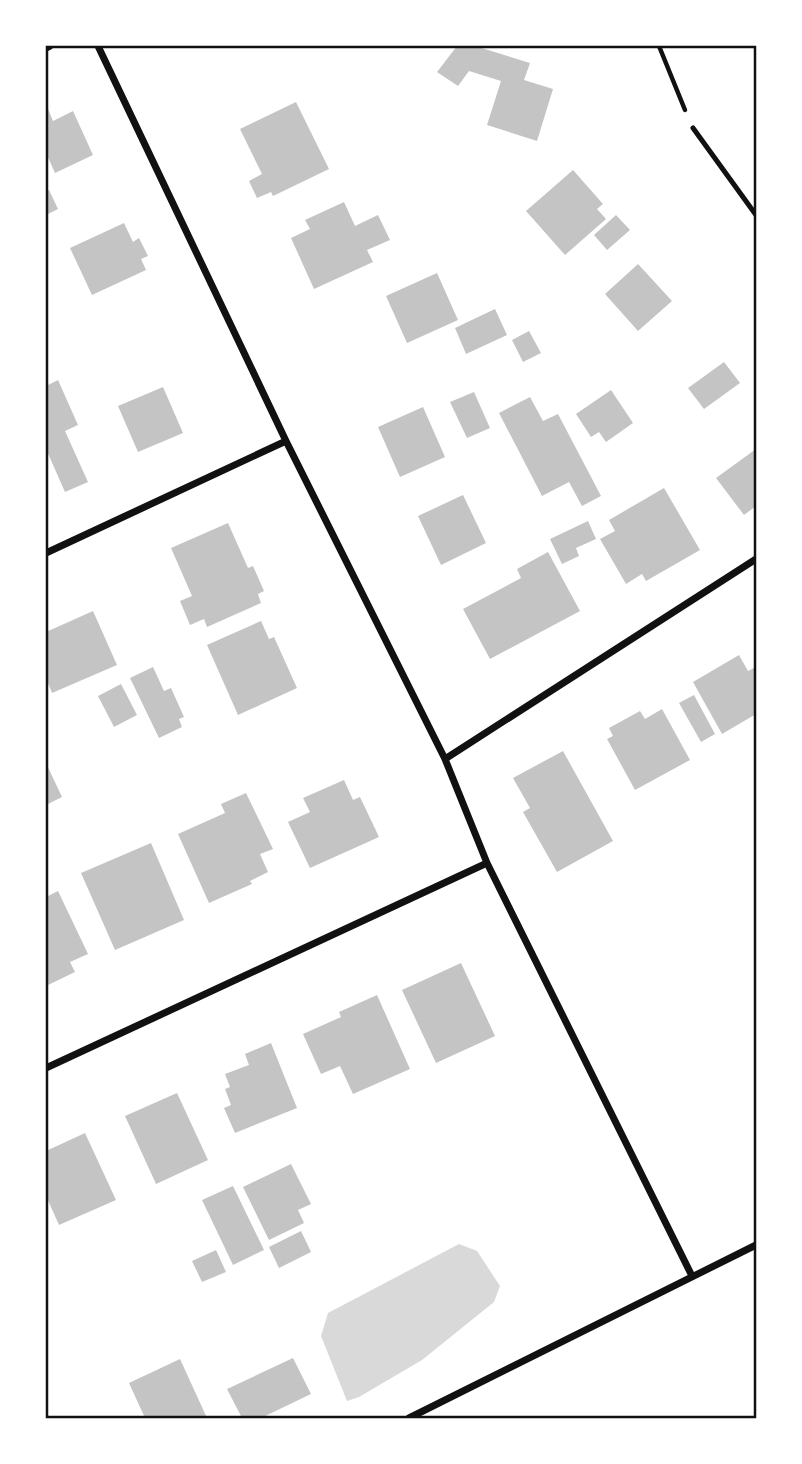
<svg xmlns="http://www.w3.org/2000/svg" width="802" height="1464" font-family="'Golos Text',sans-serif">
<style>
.water{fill:#d9d9d9}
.building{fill:#c4c4c4}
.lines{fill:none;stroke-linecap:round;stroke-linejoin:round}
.path{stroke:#111;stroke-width:4.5}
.service{stroke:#111;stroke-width:5}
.minor{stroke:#111;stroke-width:7}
.neatline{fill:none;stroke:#111;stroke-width:2.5}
</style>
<rect width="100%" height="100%" fill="#fff"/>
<!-- water -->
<path class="water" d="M 459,1244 L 477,1251 L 500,1286 L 494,1302 L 422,1360 L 359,1397 L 347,1401 L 321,1336 L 328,1313 Z"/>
<!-- building -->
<path class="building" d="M 457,46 L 475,46 L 530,63 L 524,80 L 553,89 L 537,141 L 487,125 L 501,81 L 469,71 L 458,86 L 437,72 Z
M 296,102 L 329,169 L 273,196 L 271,192 L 257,198 L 249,181 L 262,174 L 240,129 Z
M 46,104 L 53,121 L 73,111 L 93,155 L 55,173 L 46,153 Z
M 573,170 L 603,204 L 597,209 L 606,219 L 565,255 L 526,211 Z
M 49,190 L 58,209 L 46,215 L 46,191 Z
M 344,202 L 355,226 L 378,215 L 390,240 L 367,250 L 373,262 L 314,289 L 291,238 L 310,229 L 305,220 Z
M 616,215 L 630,230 L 607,250 L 594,235 Z
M 124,223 L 133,242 L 139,238 L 148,256 L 141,259 L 146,270 L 92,295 L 70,248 Z
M 638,264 L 672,301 L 638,331 L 605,294 Z
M 437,273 L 458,320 L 407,343 L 386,296 Z
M 495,309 L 507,335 L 466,354 L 455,328 Z
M 529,331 L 541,353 L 523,362 L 512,340 Z
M 724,362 L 740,383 L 704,409 L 688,388 Z
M 58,380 L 78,425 L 65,431 L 88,482 L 65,492 L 46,449 L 46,386 Z
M 163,387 L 183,433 L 138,452 L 118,406 Z
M 611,390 L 633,423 L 606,442 L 599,432 L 591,437 L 576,414 Z
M 474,392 L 490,428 L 467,438 L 450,402 Z
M 530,397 L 543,421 L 558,414 L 601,496 L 582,506 L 569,482 L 542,496 L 499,413 Z
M 423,407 L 445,457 L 400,477 L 378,427 Z
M 756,449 L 756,506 L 744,515 L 716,478 Z
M 664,488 L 700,550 L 646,581 L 642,574 L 626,584 L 600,539 L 615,531 L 609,520 Z
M 463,495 L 486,543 L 441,565 L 418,516 Z
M 588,521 L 596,539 L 576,548 L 579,556 L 562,564 L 550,539 Z
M 228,523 L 248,568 L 253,566 L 264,591 L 258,594 L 261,603 L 207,627 L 204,619 L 190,625 L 180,601 L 192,596 L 171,548 Z
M 548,552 L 580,611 L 490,659 L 463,609 L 521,578 L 517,569 Z
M 93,611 L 117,665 L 52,693 L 46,678 L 46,632 Z
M 261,621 L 269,639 L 274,637 L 297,688 L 238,715 L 207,645 Z
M 739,655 L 748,671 L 756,667 L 756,714 L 722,734 L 693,682 Z
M 153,667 L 164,691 L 171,688 L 184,717 L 179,719 L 182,727 L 159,738 L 130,678 Z
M 121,684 L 137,715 L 114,727 L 98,696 Z
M 694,695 L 715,734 L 701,742 L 679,703 Z
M 662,709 L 690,760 L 635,790 L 607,739 L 613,736 L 609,728 L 640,711 L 645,719 Z
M 563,751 L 613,841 L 557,872 L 523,812 L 530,808 L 513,778 Z
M 46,763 L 62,797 L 46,805 Z
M 344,780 L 353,800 L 360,797 L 379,837 L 310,868 L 288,822 L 310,812 L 303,798 Z
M 246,793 L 273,849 L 260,854 L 268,872 L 250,881 L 252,884 L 209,903 L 178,834 L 225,813 L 221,804 Z
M 151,843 L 184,920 L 115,950 L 81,873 Z
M 58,891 L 88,954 L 70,962 L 75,972 L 46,986 L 46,897 Z
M 461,963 L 495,1036 L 436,1063 L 402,990 Z
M 377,995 L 410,1069 L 353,1094 L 340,1066 L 321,1074 L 303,1034 L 341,1017 L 339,1012 Z
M 271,1043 L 297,1108 L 235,1133 L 224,1108 L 231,1105 L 225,1089 L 230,1087 L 225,1074 L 249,1065 L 245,1054 Z
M 177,1093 L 208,1160 L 156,1184 L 125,1116 Z
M 85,1133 L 116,1200 L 59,1225 L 46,1196 L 46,1151 Z
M 291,1164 L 311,1204 L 298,1210 L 304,1223 L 269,1240 L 243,1187 Z
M 233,1186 L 264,1250 L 233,1265 L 202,1200 Z
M 301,1231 L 311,1252 L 279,1268 L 269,1247 Z
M 216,1250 L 226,1272 L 202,1282 L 192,1261 Z
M 293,1358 L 311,1394 L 261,1418 L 242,1418 L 227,1389 Z
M 180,1359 L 207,1418 L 145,1418 L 129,1383 Z"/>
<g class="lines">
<!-- path -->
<path class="path" d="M 659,46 L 685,110"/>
<!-- service -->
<path class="service" d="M 693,128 L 756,215"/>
<!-- minor -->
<path class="minor" d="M 98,46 L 286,441 L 445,759 L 487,863 L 692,1276
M 46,48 L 50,46
M 46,553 L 286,441
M 445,759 L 756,559
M 46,1068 L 487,863
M 409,1418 L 756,1245"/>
</g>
<!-- border -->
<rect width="802" height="1464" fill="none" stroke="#ffffff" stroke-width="94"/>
<rect x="47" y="47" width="708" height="1370" class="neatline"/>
</svg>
